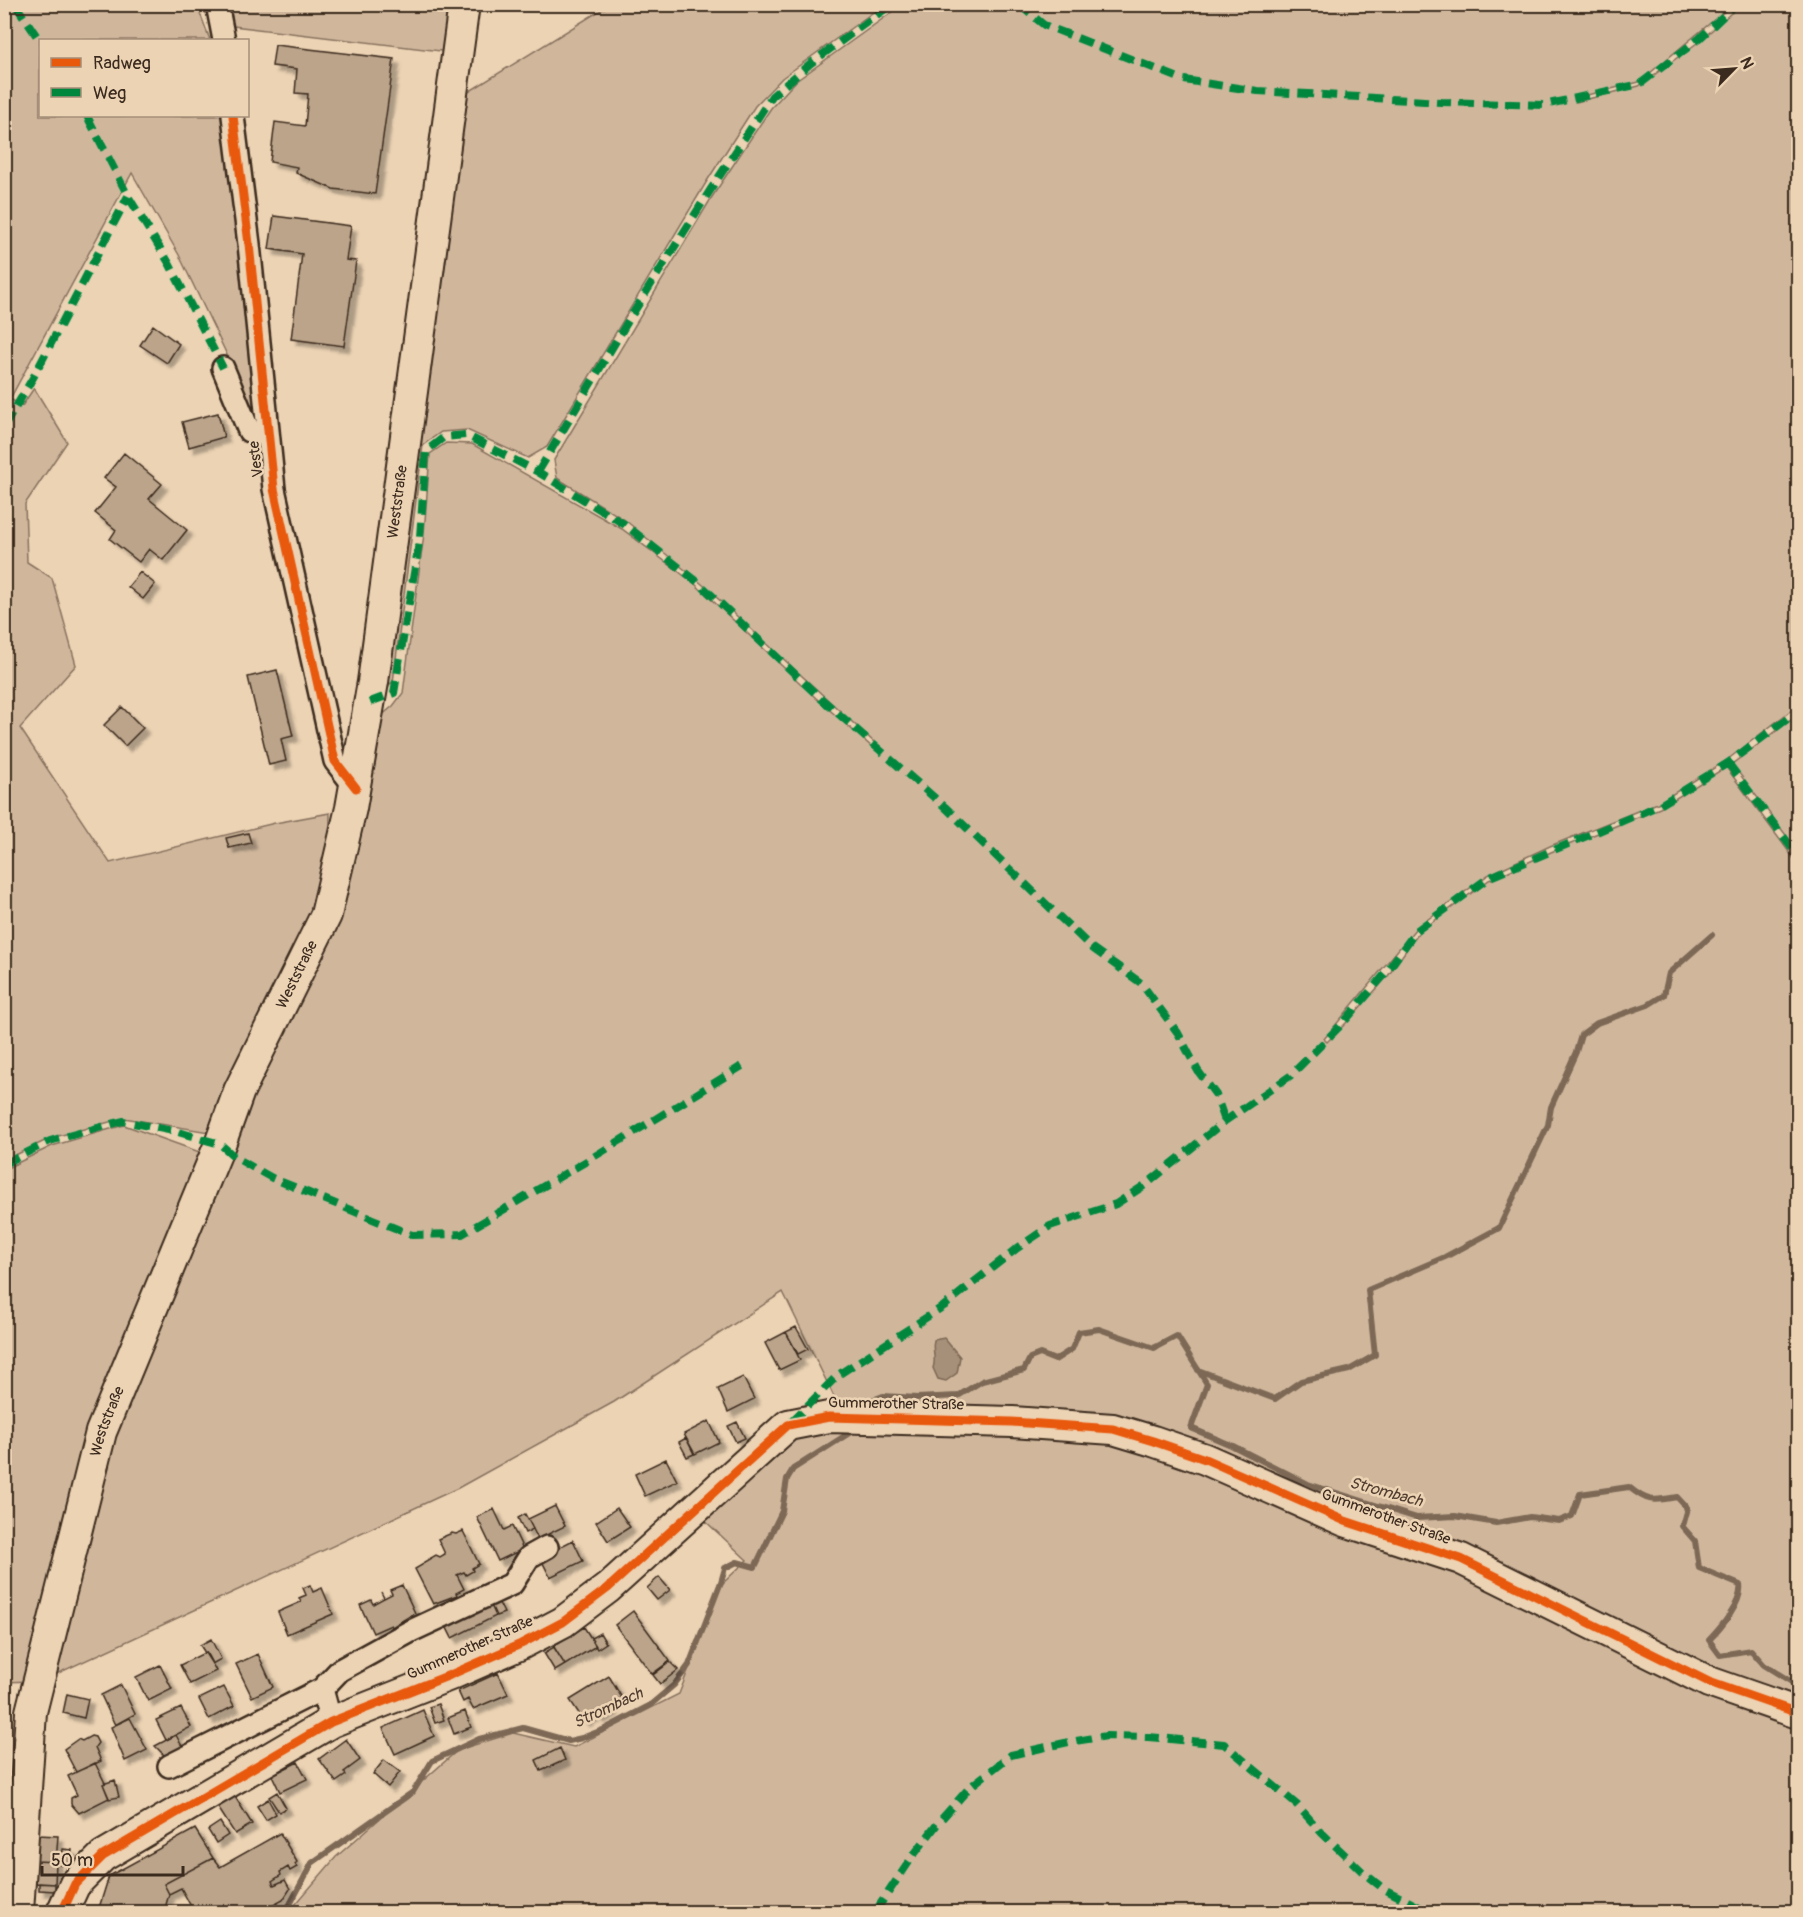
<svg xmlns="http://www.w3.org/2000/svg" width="1803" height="1917" font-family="Pangolin,sans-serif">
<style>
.green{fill:#d0b79c;stroke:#86705d;stroke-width:1.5}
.water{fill:#a79079;stroke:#7c6755;stroke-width:1.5}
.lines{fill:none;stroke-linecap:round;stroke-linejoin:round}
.stream{stroke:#7c6755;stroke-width:6}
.building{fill:#bba48a;stroke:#3b2a1e;stroke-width:1.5;filter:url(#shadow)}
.street-casing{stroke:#3b2a1e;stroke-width:26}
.secondary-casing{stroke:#3b2a1e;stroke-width:34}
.street{stroke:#ecd3b4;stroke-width:21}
.secondary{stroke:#ecd3b4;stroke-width:30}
.quiet{stroke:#00873e;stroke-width:8;stroke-dasharray:15 8;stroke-linecap:butt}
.cycleway-casing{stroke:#ecd3b4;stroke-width:13}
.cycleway{stroke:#e8590c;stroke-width:9}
.labels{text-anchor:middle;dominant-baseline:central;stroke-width:5;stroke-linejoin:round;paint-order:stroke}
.street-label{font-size:15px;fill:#3b2a1e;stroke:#ecd3b4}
.water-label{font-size:16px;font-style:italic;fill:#513e30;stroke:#ecd3b4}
</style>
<defs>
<filter id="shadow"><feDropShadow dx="5.5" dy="5.5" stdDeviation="1.5" flood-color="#0004"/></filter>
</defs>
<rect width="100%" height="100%" fill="#ecd3b4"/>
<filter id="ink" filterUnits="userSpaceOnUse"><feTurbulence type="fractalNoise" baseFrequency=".0167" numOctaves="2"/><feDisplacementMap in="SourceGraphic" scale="12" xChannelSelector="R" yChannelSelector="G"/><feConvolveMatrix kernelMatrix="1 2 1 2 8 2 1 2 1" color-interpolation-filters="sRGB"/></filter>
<g filter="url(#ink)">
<!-- green -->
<path class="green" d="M 4,5 L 197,5 L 210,40 L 40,40 L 40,116 L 223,116 L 256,384 L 254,418 L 241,384 L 179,255 L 132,173 L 10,399 L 22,406 L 34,388 L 67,442 L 25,504 L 27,562 L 52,578 L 76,665 L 20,728 L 110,863 L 275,823 L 330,813 L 329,856 L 316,911 L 215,1133 L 124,1118 L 51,1138 L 5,1160 Z
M 230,5 L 455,5 L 449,52 L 233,26 Z
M 609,5 L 883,5 L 782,78 L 755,106 L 707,181 L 547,447 L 528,458 L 467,430 L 441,432 L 423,445 L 393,682 L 382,689 L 462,96 Z
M 902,5 L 1732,5 L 1639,82 L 1575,98 L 1576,102 L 1639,86 L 1701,40 L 1740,5 L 1798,5 L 1798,705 L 1727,760 L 1660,802 L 1550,846 L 1488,875 L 1416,928 L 1324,1039 L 1327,1042 L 1346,1023 L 1388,976 L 1418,933 L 1489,880 L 1551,852 L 1660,808 L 1726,767 L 1798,864 L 1798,1912 L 289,1912 L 336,1857 L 458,1750 L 513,1733 L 574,1747 L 679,1694 L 721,1585 L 747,1560 L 701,1517 L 796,1436 L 838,1405 L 783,1292 L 614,1402 L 458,1488 L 50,1677 L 105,1433 L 218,1173 L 335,920 L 380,717 L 393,706 L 403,693 L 424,534 L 430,454 L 446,443 L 472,444 L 622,529 L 695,584 L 816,698 L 872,747 L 876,744 L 702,584 L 625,520 L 557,478 L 554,460 L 712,197 L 771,108 L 796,81 Z
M 1798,715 L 1798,851 L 1732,764 Z
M 124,1125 L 205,1154 L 31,1681 L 5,1682 L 5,1169 L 52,1146 Z"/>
<!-- water -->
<path class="water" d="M 944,1338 L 960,1357 L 957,1373 L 946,1381 L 938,1379 L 933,1368 C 937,1356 931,1352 934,1340 Z"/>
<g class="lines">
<!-- stream -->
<path class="stream" d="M 1198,1370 L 1275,1399 L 1301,1381 L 1349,1370 L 1375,1355 L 1368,1290 L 1445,1257 L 1499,1228 L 1548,1125 L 1551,1107 L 1576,1052 L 1581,1035 L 1597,1023 L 1648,1005 L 1664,995 L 1669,973 L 1712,935
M 870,1401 L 883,1396 L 917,1398 L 958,1396 L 982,1381 L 1024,1370 L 1030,1358 L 1040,1354 L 1055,1360 L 1072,1349 L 1079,1332 L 1099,1329 L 1154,1348 L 1177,1336 L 1207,1384 L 1191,1428 L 1231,1445 L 1308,1484 L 1417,1518 L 1455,1516 L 1496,1523 L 1530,1517 L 1559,1521 L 1572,1516 L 1580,1494 L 1629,1487 C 1648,1503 1654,1501 1677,1497 L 1687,1508 L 1682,1526 L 1695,1541 L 1699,1568 L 1740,1585 C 1743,1602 1720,1629 1709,1640 L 1720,1655 L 1751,1650 L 1764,1665 L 1798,1686
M 286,1912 L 312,1863 L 413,1792 L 432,1761 L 479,1739 L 523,1728 L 569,1741 L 582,1738 L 605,1729 L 649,1706 L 674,1685 L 689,1665 L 721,1582 L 725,1568 L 737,1562 L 755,1567 L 782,1511 L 787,1479 L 793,1469 L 854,1430"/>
</g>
<!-- building -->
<path class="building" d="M 275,45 L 394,59 L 375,194 L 333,189 L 296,173 L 297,167 L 270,162 L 275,122 L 305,126 L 308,94 L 295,93 L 297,69 L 272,66 Z
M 274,216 L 351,226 L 346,260 L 356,261 L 344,346 L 291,339 L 302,254 L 269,249 Z
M 153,325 L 179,344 L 167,363 L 140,345 Z
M 218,413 L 224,437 L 189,447 L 182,422 Z
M 124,453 L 162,484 L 149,499 L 187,530 L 163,560 L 149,549 L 139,562 L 110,539 L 116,530 L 95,513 L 116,487 L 104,478 Z
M 140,572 L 155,584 L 143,599 L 128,587 Z
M 277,670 L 293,736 L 281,739 L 286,761 L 269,765 L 248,677 Z
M 122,707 L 143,728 L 125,746 L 104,725 Z
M 248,833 L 251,843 L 229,848 L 226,838 Z
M 796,1327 L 808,1349 L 798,1354 L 786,1332 Z
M 786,1332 L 800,1360 L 779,1370 L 765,1343 Z
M 743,1377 L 754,1399 L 728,1412 L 718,1389 Z
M 709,1421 L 719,1442 L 695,1454 L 684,1434 Z
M 737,1422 L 745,1438 L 736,1442 L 728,1426 Z
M 686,1438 L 694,1454 L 687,1457 L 679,1442 Z
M 666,1459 L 677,1481 L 645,1496 L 635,1474 Z
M 555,1506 L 565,1526 L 538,1539 L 528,1519 Z
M 617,1508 L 630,1527 L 608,1541 L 596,1522 Z
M 494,1509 L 504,1530 L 512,1526 L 523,1549 L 498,1561 L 477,1517 Z
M 525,1514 L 533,1529 L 525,1533 L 518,1518 Z
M 463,1531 L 479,1564 L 472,1568 L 473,1571 L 466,1575 L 464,1572 L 457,1575 L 464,1589 L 456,1593 L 457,1595 L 433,1604 L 415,1569 L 422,1565 L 424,1562 L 436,1555 L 440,1557 L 445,1554 L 438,1539 L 452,1533 L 456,1534 Z
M 573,1540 L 583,1561 L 550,1577 L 540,1557 Z
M 659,1577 L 670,1590 L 657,1600 L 647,1588 Z
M 310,1585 L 313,1592 L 322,1588 L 333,1614 L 287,1634 L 278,1612 L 301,1602 L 299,1598 L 306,1595 L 303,1588 Z
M 402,1585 L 415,1613 L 392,1627 L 391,1625 L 373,1633 L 360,1605 L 371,1600 L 373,1604 L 384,1598 L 381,1592 L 384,1598 L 392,1594 L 390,1590 Z
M 497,1599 L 504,1613 L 496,1616 L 490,1603 Z
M 490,1603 L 496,1616 L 452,1638 L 445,1624 Z
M 633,1611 L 670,1661 L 652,1674 L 615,1625 Z
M 584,1627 L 596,1646 L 565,1665 L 553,1646 Z
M 600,1633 L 606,1643 L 597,1649 L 591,1638 Z
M 211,1639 L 221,1659 L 212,1664 L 200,1645 Z
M 554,1647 L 565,1665 L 555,1671 L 544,1653 Z
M 206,1652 L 216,1671 L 190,1684 L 180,1665 Z
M 258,1654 L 273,1687 L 252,1697 L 236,1664 Z
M 670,1662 L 678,1670 L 660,1684 L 653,1675 Z
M 160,1665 L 172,1689 L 148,1701 L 136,1677 Z
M 498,1673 L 508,1694 L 473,1709 L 468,1699 L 463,1702 L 458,1691 Z
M 609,1676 L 622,1698 L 610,1705 L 613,1710 L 599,1718 L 596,1714 L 584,1721 L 570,1700 Z
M 121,1685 L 135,1714 L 115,1725 L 101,1695 Z
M 224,1687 L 234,1706 L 209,1719 L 199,1699 Z
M 67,1694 L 88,1699 L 84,1718 L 63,1713 Z
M 438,1704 L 444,1720 L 435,1723 L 429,1707 Z
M 181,1708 L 191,1727 L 166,1740 L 156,1720 Z
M 423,1710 L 434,1736 L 395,1754 L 383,1728 Z
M 465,1711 L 471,1727 L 454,1734 L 448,1718 Z
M 130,1718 L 147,1750 L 125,1761 L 111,1727 Z
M 176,1735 L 184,1750 L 167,1758 L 155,1746 Z
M 91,1736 L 95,1737 L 98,1743 L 95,1747 L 101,1761 L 76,1772 L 64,1749 L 78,1739 L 82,1741 Z
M 346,1739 L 360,1760 L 344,1772 L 346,1775 L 336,1782 L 319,1759 Z
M 560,1748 L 565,1760 L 541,1771 L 536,1760 Z
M 384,1760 L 400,1772 L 388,1787 L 373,1774 Z
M 298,1762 L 307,1779 L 280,1792 L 272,1775 Z
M 95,1763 L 105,1783 L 103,1784 L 109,1798 L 79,1813 L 71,1804 L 71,1798 L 77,1795 L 68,1776 Z
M 115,1780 L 119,1797 L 109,1799 L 103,1784 Z
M 277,1792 L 286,1808 L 279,1812 L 269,1797 Z
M 234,1795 L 252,1824 L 235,1834 L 217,1806 Z
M 268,1799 L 276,1814 L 266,1820 L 257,1806 Z
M 220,1822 L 228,1835 L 216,1843 L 208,1830 Z
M 195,1829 L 213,1858 L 164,1884 L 169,1894 L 164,1912 L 113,1912 L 99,1908 L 109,1876 Z
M 280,1833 L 297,1862 L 295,1864 L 297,1867 L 290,1871 L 288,1867 L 280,1872 L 281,1875 L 272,1881 L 274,1885 L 285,1880 L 290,1889 L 283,1900 L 261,1912 L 194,1912 L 181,1888 L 169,1894 L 164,1884 L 213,1858 L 220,1867 Z
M 38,1835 L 58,1836 L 56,1862 L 36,1861 Z
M 63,1849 L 72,1850 L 70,1866 L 61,1865 Z
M 36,1861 L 56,1862 L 55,1884 L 34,1883 Z
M 39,1883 L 55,1884 L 55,1891 L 39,1890 Z"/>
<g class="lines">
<!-- street casing -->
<g class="street-casing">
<path id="street" d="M 217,4 L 224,40
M 233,116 L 249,244 L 274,489 L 335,761 L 356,788
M 223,368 L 249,431 L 268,436
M 331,1722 L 322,1689 L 340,1670 L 411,1631 L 512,1584 L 529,1557 L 547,1547
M 169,1766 L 322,1689"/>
</g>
<!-- secondary casing -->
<g class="secondary-casing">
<g id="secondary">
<path id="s1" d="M 18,1912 L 31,1712 L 101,1432 L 220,1144 L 239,1091 L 326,915 L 351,808 L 373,682 L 464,4"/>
<path d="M 62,1912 L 75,1884 L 103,1856 L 331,1722 L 450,1675 L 521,1644 L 563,1622 L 608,1588 L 788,1425 L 829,1417 L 1012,1422 L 1113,1429 L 1153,1441 L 1205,1459 L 1345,1521 L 1461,1559 L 1709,1682 L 1798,1713"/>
</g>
</g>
<!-- street -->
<use href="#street" class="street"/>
<!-- secondary -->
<use href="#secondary" class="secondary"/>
<!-- quiet -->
<path class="quiet" d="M 15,4 L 40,41
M 1018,4 L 1044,25 L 1184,80 L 1258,91 L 1441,102 L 1544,105 L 1640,84 L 1700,38 L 1736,4
M 87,116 L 128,196 L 169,263 L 223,368
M 4,427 L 34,376 L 128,196
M 538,472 L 628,321 L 711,189 L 772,96 L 811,63 L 892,4
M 370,702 L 394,693 L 420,537 L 426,451 L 444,437 L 466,435 L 538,472 L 624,524 L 699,583 L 817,695 L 945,807 L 1092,948 L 1141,983 L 1178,1033 L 1198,1071 L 1216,1095 L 1225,1121
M 1728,763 L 1798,856
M 4,1164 L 50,1141 L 123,1121 L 178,1132 L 220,1144 L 236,1158 L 272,1178 L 412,1235 L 462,1234 L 590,1159 L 742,1066
M 791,1422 L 838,1375 L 944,1306 L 1016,1249 L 1050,1226 L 1116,1204 L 1148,1183 L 1225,1121 L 1290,1076 L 1345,1021 L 1385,974 L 1416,931 L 1488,878 L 1660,805 L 1728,763 L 1798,711
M 875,1912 L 913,1856 L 938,1823 L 970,1787 L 1011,1755 L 1069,1742 L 1107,1736 L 1148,1737 L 1224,1744 L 1297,1805 L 1322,1833 L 1365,1874 L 1384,1889 L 1429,1912"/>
<!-- cycleway casing -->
<g class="cycleway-casing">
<path id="cycleway" d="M 233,116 L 249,244 L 274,489 L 335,761 L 356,788
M 62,1912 L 75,1884 L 103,1856 L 331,1722 L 450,1675 L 521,1644 L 563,1622 L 608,1588 L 788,1425 L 829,1417 L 1012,1422 L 1113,1429 L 1153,1441 L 1205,1459 L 1345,1521 L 1461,1559 L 1709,1682 L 1798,1713"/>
</g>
<!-- cycleway -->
<use href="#cycleway" class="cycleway"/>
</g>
</g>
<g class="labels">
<!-- street labels -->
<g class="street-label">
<text transform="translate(256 459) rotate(-97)">Veste</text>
<text stroke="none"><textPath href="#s1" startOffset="1473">Weststraße</textPath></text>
<text stroke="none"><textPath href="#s1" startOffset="987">Weststraße</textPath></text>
<text transform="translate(896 1404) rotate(1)">Gummerother Straße</text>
<text stroke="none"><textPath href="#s1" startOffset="501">Weststraße</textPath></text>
<text transform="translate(1386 1517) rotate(20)">Gummerother Straße</text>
<text transform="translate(470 1648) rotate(-24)">Gummerother Straße</text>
</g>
<!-- water labels -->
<g class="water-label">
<text transform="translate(1386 1492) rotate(15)">Strombach</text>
<text transform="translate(608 1708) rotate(-25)">Strombach</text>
</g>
</g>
<!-- margin -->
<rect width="1803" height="1917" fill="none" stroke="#ecd3b4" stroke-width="24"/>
<rect x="12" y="12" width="1779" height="1893" fill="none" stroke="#3b2a1e" stroke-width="2" filter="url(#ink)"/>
<!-- legend -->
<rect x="39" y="39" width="210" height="78" fill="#ecd3b4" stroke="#a58f78" stroke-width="1.5"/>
<rect x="51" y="58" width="30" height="9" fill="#e8590c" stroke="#a58f78" stroke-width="1.5"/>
<text x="93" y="69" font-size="18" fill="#3b2a1e">Radweg</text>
<rect x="51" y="88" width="30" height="9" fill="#00873e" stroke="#a58f78" stroke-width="1.5"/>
<text x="93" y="99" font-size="18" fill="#3b2a1e">Weg</text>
<!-- north arrow -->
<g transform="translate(1734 69) rotate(65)" stroke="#ecd3b4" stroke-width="4.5" paint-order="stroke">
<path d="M0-4.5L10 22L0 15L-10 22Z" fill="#3b2a1e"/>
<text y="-9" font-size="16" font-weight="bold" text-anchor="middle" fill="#3b2a1e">N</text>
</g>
<!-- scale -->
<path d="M42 1866v9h141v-9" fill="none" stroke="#3b2a1e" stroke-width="3"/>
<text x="51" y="1866" font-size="18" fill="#3b2a1e" stroke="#ecd3b4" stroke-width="4.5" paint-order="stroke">50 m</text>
</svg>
